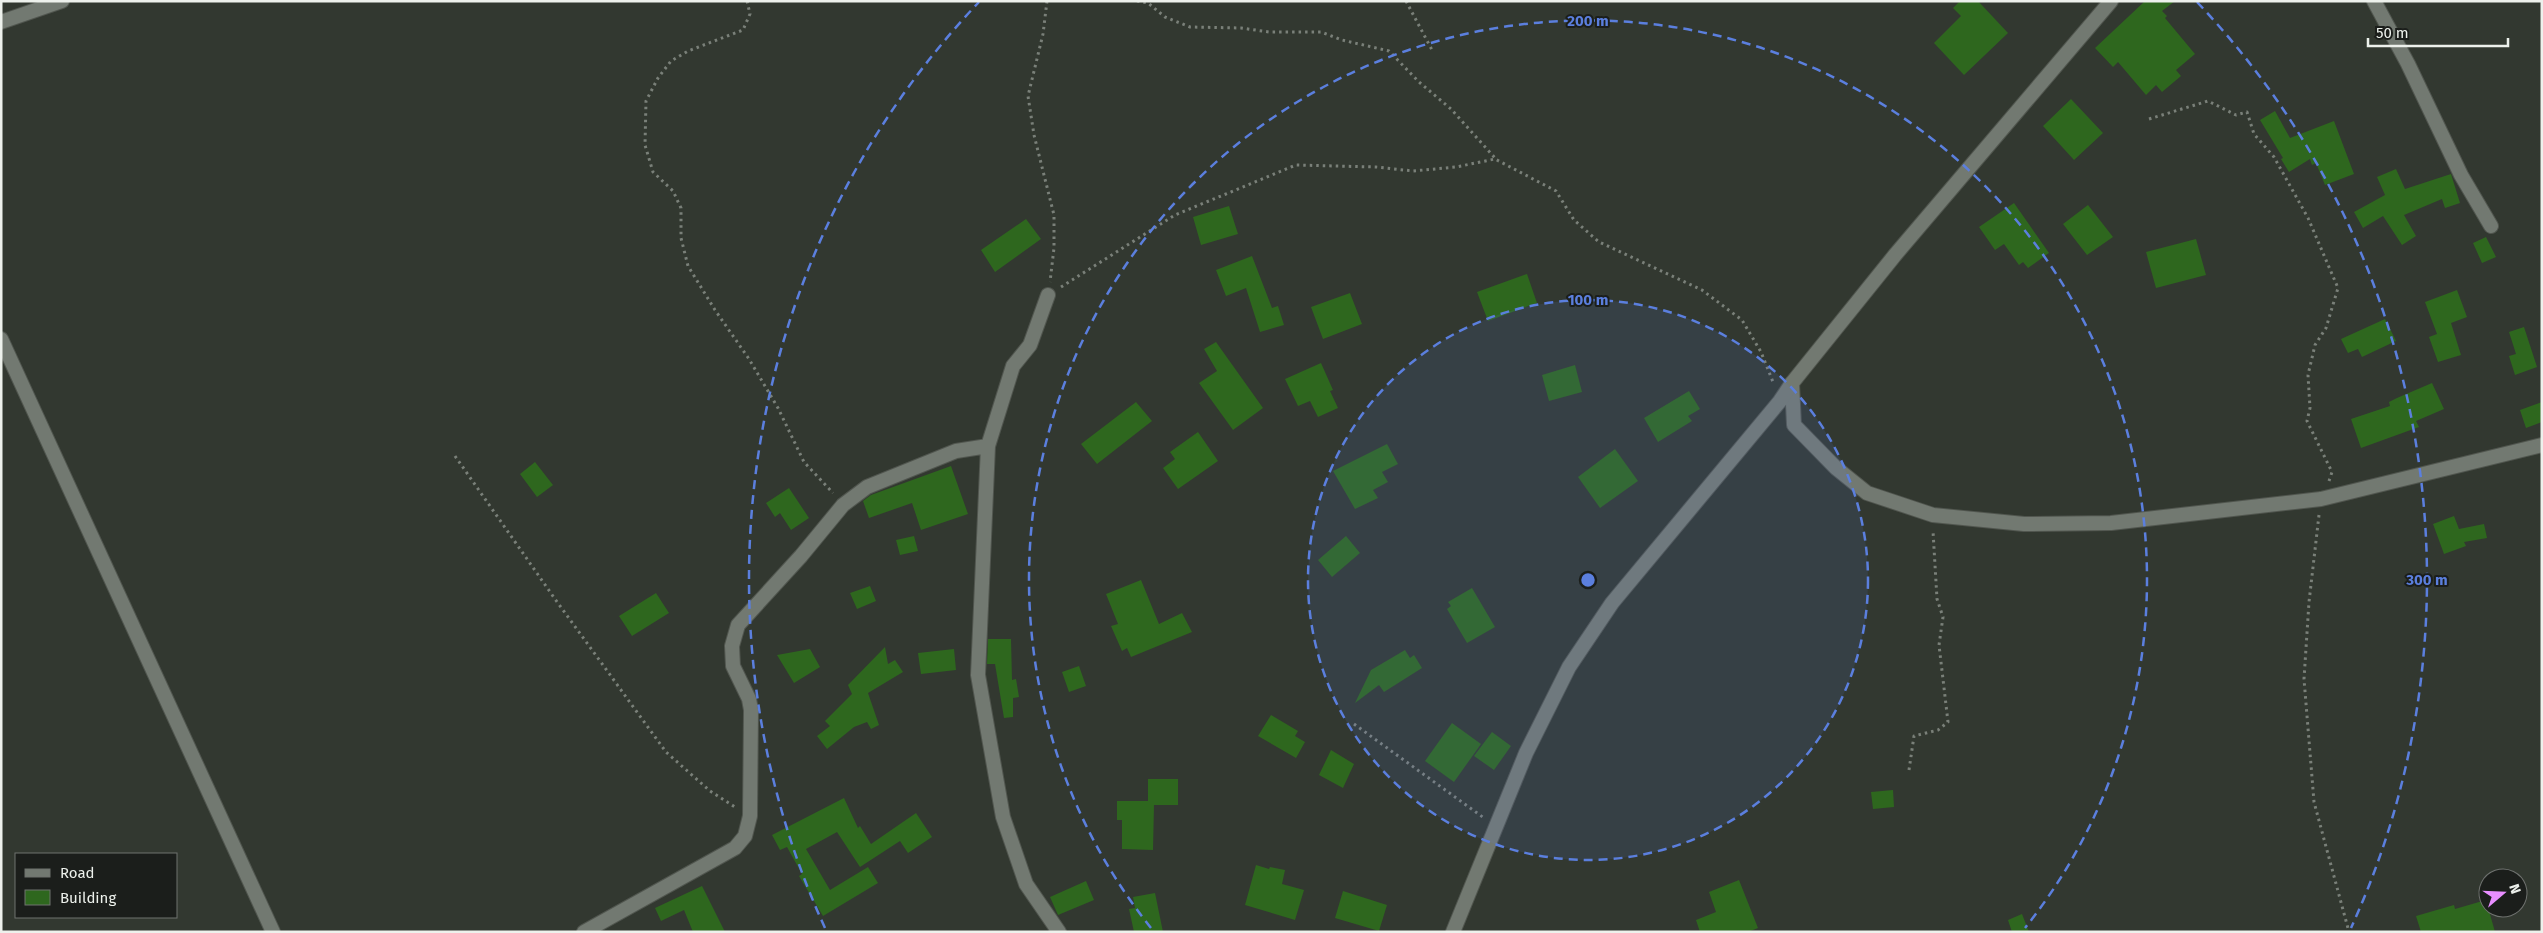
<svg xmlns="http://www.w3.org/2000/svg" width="2543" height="933" font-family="'Fira Sans',sans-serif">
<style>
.building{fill:#2e671e}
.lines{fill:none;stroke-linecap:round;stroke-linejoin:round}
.minor-casing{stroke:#51564f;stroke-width:16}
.tertiary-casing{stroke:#51564f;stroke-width:16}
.path{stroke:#7a8079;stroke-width:3;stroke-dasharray:2.5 4;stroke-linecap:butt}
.minor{stroke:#727971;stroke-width:14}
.tertiary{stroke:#727971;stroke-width:14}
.ring{fill:none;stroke:#5b7fde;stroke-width:2.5;stroke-dasharray:9 6}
.centre{fill:#5b7fde;stroke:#1b1e1b;stroke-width:2.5}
.ring-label{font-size:15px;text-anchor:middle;font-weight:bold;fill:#5b7fde;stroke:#1b1e1b;stroke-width:4;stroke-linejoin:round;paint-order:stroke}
</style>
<rect width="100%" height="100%" fill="#323830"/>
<!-- building -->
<path class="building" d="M 1960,1 L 1978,1 L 2008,33 L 1964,75 L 1934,43 L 1961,16 L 1953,8 Z
M 2145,1 L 2175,1 L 2162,11 L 2167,16 L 2165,18 L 2195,54 L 2176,70 L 2181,76 L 2162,92 L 2156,85 L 2146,95 L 2118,62 L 2113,67 L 2095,48 Z
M 2071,99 L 2103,133 L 2074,160 L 2043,126 Z
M 2275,111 L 2290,138 L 2334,121 L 2354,174 L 2325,185 L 2316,163 L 2312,165 L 2310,159 L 2289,172 L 2281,159 L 2283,158 L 2260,120 Z
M 2396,169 L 2405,189 L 2451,174 L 2460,203 L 2445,208 L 2442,199 L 2404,215 L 2416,236 L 2402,245 L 2383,216 L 2363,228 L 2354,212 L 2385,195 L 2377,177 Z
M 2014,203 L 2049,253 L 2028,268 L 2023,262 L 2019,265 L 2004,244 L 1995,250 L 1979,227 Z
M 2088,205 L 2113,237 L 2087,255 L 2063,224 Z
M 1229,206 L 1238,234 L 1201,245 L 1193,217 Z
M 1026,219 L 1041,239 L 995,272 L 981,250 Z
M 2486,237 L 2496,257 L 2482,263 L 2473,243 Z
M 2196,239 L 2206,275 L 2156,288 L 2146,252 Z
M 1252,256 L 1272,308 L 1278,306 L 1284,325 L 1260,332 L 1246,288 L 1226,296 L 1216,270 Z
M 1527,274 L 1537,303 L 1488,321 L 1477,292 Z
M 2457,290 L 2467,317 L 2451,323 L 2461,355 L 2438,362 L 2429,337 L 2437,334 L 2425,302 Z
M 1350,293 L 1362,324 L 1323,339 L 1311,307 Z
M 2385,319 L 2396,341 L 2362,357 L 2358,349 L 2348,353 L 2341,339 Z
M 2524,327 L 2537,367 L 2515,375 L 2509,356 L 2516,354 L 2509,332 Z
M 1216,342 L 1263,408 L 1233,430 L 1199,383 L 1217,371 L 1204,349 Z
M 1321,363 L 1333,390 L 1330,391 L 1338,408 L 1318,417 L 1310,401 L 1298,406 L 1285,379 Z
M 1575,365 L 1582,392 L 1549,401 L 1542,375 Z
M 2432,383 L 2444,409 L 2416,421 L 2419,427 L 2361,448 L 2351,419 L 2390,406 L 2389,402 L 2397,398 Z
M 1689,391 L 1700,409 L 1688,416 L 1692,421 L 1658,442 L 1644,418 Z
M 1136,402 L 1152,421 L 1097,464 L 1081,444 Z
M 2542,402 L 2542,422 L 2526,428 L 2520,410 Z
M 1198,432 L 1218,461 L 1178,489 L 1163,468 L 1175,459 L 1170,452 Z
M 1387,444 L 1398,464 L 1382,472 L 1388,482 L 1373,490 L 1378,498 L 1355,509 L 1333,471 Z
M 1615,449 L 1638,481 L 1600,508 L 1578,477 Z
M 535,462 L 553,485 L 537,497 L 520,474 Z
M 951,466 L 968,514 L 921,530 L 912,503 L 869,518 L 863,501 L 871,495 Z
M 789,488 L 809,518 L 791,530 L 780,513 L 775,517 L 766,503 Z
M 2454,516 L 2459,529 L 2484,524 L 2487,538 L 2464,542 L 2466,546 L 2444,554 L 2433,524 Z
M 914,536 L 918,551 L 900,555 L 896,540 Z
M 1346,536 L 1360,553 L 1332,577 L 1318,560 Z
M 1141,580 L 1159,624 L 1182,613 L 1192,632 L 1131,657 L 1127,648 L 1122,651 L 1111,626 L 1118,624 L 1106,594 Z
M 870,586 L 876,601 L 857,609 L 850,593 Z
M 1472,588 L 1495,627 L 1467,643 L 1447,609 L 1451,606 L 1448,602 Z
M 656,593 L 669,613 L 632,636 L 619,616 Z
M 988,639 L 1011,639 L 1012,680 L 1016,679 L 1019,697 L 1013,698 L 1013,717 L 1004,718 L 995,664 L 987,664 Z
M 885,647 L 888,664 L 895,660 L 903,672 L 868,693 L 879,725 L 871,729 L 867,722 L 854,727 L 827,749 L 817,736 L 830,726 L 825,721 L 852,694 L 848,685 Z
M 810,649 L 820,667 L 794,683 L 777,655 Z
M 954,649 L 956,670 L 921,674 L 918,653 Z
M 1405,650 L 1410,658 L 1414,655 L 1422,668 L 1384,692 L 1379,685 L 1355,703 L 1371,670 Z
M 1079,666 L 1086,686 L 1069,692 L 1062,672 Z
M 1271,715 L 1298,731 L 1295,736 L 1305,742 L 1296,758 L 1258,736 Z
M 1452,723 L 1481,744 L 1454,782 L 1425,761 Z
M 1492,732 L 1511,746 L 1494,770 L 1474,756 Z
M 1331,750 L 1354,764 L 1343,788 L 1319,775 Z
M 1148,779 L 1178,779 L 1178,805 L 1154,805 L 1153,850 L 1122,849 L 1122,820 L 1117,820 L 1117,801 L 1148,801 Z
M 1893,790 L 1894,807 L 1873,809 L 1871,792 Z
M 844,798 L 858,828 L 860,826 L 871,844 L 916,813 L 932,837 L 908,853 L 900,841 L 860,867 L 837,832 L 806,849 L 830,890 L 868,867 L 878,883 L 823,916 L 799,876 L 802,874 L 787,847 L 780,850 L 772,835 Z
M 1256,865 L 1269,869 L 1270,867 L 1285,870 L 1282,884 L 1304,890 L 1295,920 L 1245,905 Z
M 1739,880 L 1758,928 L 1748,932 L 1700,932 L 1696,920 L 1716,912 L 1709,892 Z
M 1086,881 L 1094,900 L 1058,915 L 1050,897 Z
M 702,886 L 725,932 L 693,932 L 684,910 L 661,921 L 655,908 Z
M 1343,891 L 1387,905 L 1379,931 L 1335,918 Z
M 1155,893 L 1163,932 L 1134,932 L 1129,909 L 1135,908 L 1133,897 Z
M 2486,900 L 2495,932 L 2421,932 L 2416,916 L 2454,905 L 2455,909 Z
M 2022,914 L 2029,932 L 2012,932 L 2008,920 Z"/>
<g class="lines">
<!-- minor casing -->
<g class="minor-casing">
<path id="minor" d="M 2374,1 L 2408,64 L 2461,175 L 2491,226
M 1,22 L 62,1
M 1792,383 L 1794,425 L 1836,468 L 1867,493 L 1933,515 L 2024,524 L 2111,523 L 2321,499 L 2542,445
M 988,446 L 978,675 L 1003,817 L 1026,884 L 1059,932
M 584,932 L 735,848 L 745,836 L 750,816 L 751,710 L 749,699 L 733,666 L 732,646 L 738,625 L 801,556 L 843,505 L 867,487 L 956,451 L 988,446 L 1013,366 L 1030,345 L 1048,295"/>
</g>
<!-- tertiary casing -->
<g class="tertiary-casing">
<path id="tertiary" d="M 1,339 L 273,932
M 1453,932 L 1526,753 L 1569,667 L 1612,603 L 1780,401 L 1792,383 L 1895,255 L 2111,1"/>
</g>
<!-- path -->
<path class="path" d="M 747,1 L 750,14 L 743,30 L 688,51 L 671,61 L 658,78 L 646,101 L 645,145 L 653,172 L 673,191 L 681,208 L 681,238 L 688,266 L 715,310 L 749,359 L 778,408 L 804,462 L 833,493
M 1047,1 L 1043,34 L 1028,96 L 1034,135 L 1054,215 L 1054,248 L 1050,282
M 1137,1 L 1148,3 L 1165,17 L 1190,27 L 1241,28 L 1269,32 L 1321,32 L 1342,40 L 1389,51 L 1419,82 L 1451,109 L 1495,158
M 1406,1 L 1432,50
M 2149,119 L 2208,101 L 2236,115 L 2247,112 L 2254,134 L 2274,157 L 2308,218 L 2338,288 L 2326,328 L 2315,345 L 2308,375 L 2310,408 L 2307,421 L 2332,472 L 2329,481
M 1061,287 L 1175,215 L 1296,165 L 1376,167 L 1413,171 L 1456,167 L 1495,159 L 1556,191 L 1574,220 L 1599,242 L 1702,290 L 1742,320 L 1761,352 L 1773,382
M 455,456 L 555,599 L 666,752 L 710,791 L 735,807
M 2319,515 L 2309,602 L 2304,679 L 2314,802 L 2349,932
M 1354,724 L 1484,818
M 1909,770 L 1914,736 L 1938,730 L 1948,722 L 1939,645 L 1943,617 L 1937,599 L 1933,531"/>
<!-- minor -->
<use href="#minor" class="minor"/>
<!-- tertiary -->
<use href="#tertiary" class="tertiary"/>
</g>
<!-- distance rings -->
<circle cx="1588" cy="580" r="280" fill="#5b7fde" fill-opacity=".12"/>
<g class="ring">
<circle cx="1588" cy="580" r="280"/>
<path d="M1151 928A559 559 0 1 1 2025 928"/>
<path d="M825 928A839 839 0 0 1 979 2M2197 2A839 839 0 0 1 2351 928"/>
</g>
<circle cx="1588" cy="580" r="8" class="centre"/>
<g class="ring-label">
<text x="1588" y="26">200 m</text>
<text x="1588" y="305">100 m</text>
<text x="2427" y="585">300 m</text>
</g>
<!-- border -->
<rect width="2543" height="933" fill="none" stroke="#edf1ec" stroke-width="5"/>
<!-- legend -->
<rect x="15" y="853" width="162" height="65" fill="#1b1e1b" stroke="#6f726f"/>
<rect x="25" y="869" width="25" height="8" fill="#727971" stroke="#6f726f"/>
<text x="60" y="878" font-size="15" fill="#edf1ec">Road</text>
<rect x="25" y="890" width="25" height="15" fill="#2e671e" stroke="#6f726f"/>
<text x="60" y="903" font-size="15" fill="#edf1ec">Building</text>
<!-- north arrow -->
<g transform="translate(2503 893) rotate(71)"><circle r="24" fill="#1b1e1b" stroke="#6f726f"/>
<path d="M0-4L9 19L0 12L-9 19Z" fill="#e88eff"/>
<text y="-8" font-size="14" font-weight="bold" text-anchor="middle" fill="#edf1ec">N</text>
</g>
<!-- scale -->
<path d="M2368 38v8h140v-8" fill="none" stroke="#edf1ec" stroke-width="2.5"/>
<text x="2376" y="38" font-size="15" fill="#edf1ec" stroke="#1b1e1b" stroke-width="4" paint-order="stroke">50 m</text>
</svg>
